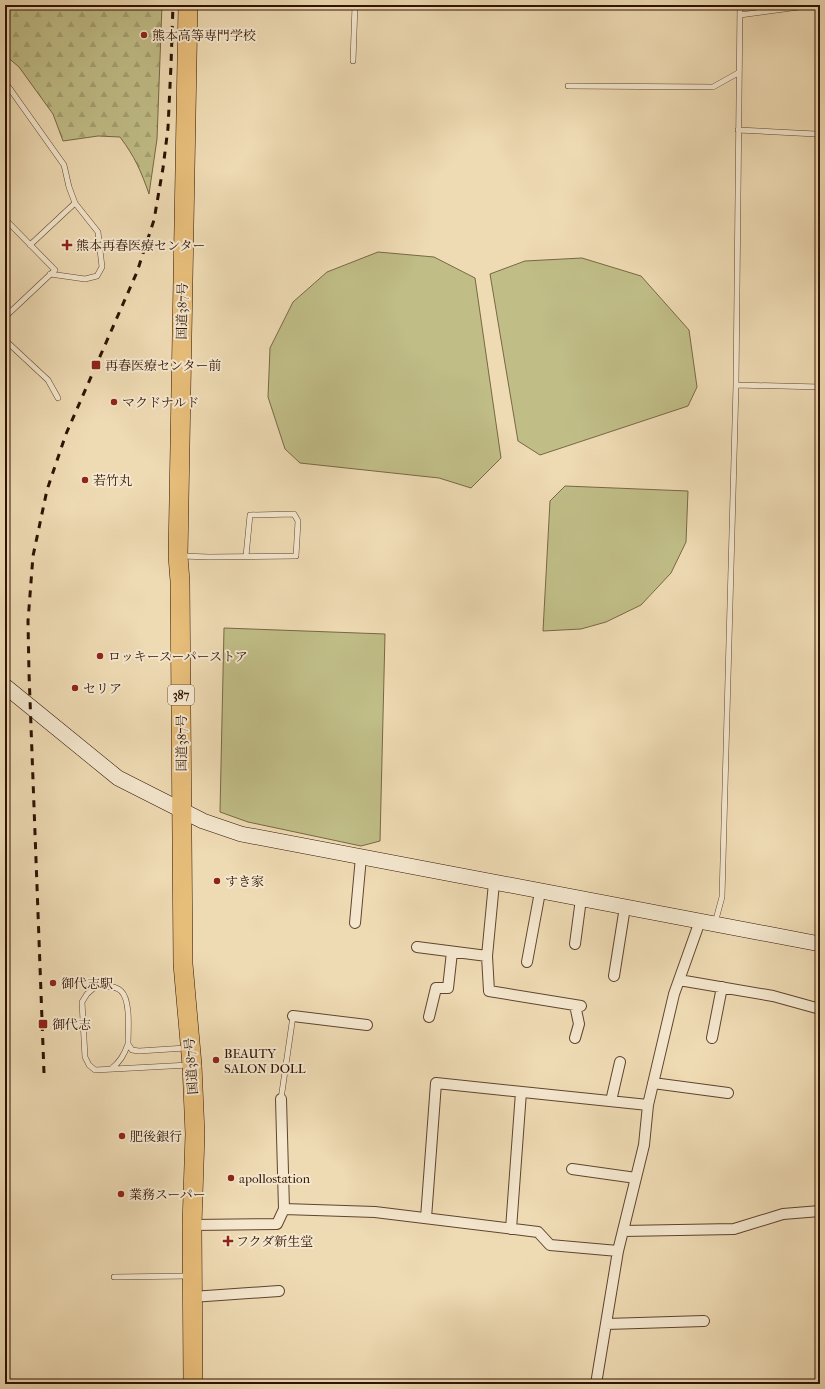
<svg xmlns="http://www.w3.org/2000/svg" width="825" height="1389" font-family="'IM FELL French Canon','Noto Serif JP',serif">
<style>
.green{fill:#c0bd87;stroke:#786844}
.forest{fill:url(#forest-firs);stroke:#786844}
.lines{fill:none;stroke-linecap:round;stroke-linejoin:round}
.lane-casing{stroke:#60442e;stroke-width:6}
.street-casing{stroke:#60442e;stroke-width:12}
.secondary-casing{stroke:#301201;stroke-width:16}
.highway-casing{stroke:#301201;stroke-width:20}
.lane{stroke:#f4e7ce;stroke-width:5}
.street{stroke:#f4e7ce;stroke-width:10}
.secondary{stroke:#f4e7ce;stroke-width:15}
.highway{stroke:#e7bd7a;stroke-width:19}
.rail{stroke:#301201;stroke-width:3;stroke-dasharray:7 7;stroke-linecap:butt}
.poi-dot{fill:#8f2418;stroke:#f4e7ce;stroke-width:1.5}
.labels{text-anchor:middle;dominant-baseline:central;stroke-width:4;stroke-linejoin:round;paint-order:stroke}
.shield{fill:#f4e7ce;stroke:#6b523e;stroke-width:1}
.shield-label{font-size:12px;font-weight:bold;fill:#301201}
.poi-label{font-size:13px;fill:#301201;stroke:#f4e7ce;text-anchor:start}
.street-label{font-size:13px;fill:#301201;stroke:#f4e7ce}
</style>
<defs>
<pattern id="forest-firs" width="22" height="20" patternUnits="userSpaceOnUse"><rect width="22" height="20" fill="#c0bd87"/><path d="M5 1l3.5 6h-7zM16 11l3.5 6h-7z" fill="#a5a173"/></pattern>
</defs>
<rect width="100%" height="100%" fill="#eedab3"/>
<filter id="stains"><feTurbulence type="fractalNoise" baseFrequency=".005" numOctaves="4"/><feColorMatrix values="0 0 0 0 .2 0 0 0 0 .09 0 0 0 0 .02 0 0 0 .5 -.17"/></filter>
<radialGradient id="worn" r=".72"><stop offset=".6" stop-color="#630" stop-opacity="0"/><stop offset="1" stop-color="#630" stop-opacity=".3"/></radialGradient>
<!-- green -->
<path class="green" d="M 378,252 L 434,257 L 475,278 L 501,458 L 471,488 L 439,478 L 300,463 L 285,449 L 268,397 L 270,348 L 293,302 L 327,272 Z
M 582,258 L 641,276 L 689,330 L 697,387 L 688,406 L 540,455 L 518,441 L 490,274 L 525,261 Z
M 565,486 L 688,491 L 686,542 L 671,573 L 641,605 L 606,622 L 581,629 L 543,631 L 550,501 Z
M 224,628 L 385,634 L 380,841 L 361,846 L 248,822 L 220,812 Z"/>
<!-- forest -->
<path class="forest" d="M 5,5 L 162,5 L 157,139 L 149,194 C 141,171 135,157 120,137 L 98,136 L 63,141 L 53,114 L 19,67 L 5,55 Z"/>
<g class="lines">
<!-- lane casing -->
<g class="lane-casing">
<path id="lane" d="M 740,15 L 814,5
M 353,61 L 355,5
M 5,82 L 64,165 L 69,187 L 75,203 L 98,232 L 102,267 L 97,276 L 85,279 L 50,274
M 568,86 L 713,87 L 738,73
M 5,96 L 11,90
M 738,130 L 816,134 L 820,132
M 5,219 L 55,270 L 5,317
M 30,245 L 75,203
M 5,340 L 48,380 L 58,398
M 736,385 L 820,387
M 182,556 L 209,557 L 296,556 L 298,521 L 294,514 L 250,515 L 246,556
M 715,923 L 722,897 L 736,385 L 740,5
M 186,1048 L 139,1051 L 132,1050 L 128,1044 C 128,1031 131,1000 121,991 C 115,985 104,986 96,986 L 87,994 L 82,1002 L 85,1057 L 89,1065 L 95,1070 L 189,1065
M 111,1069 C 120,1062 124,1055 128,1044
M 281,1099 L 293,1016
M 114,1277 L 189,1276"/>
</g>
<!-- street casing -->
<g class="street-casing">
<path id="street" d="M 494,883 L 487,956 L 489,991 L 581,1006
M 355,923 L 361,857
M 575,944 L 581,899
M 417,947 L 487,956
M 527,962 L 540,892
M 614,976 L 625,907
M 679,980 L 773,996 L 820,1009
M 575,1005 L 579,1024 L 575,1038
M 293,1016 L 367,1025
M 429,1017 L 436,988 L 448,988 L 452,952
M 712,1038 L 722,987
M 653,1083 L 728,1093
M 281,1099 L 284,1209
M 611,1101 L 620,1062
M 572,1169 L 636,1178
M 426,1218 L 436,1083 L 648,1105
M 192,1225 L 277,1224 L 284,1209 L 375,1212 L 538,1232 L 550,1245 L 618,1251
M 511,1229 L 521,1092
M 623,1231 L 734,1229 L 783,1214 L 820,1211
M 192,1297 L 279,1291
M 606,1324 L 704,1321
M 596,1384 L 618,1251 L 644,1145 L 648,1105 L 674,994 L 700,921"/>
</g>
<!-- secondary casing -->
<g class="secondary-casing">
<path id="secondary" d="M 5,686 L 118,778 L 203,821 L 241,834 L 820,944"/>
</g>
<!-- highway casing -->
<g class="highway-casing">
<path id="highway" d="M 188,5 L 178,556 L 180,581 L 183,964 L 192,1065 L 195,1134 L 192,1225 L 193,1384"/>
</g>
<!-- lane -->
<use href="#lane" class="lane"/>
<!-- street -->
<use href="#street" class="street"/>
<!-- secondary -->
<use href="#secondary" class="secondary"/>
<!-- highway -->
<use href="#highway" class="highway"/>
<!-- rail -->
<path class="rail" d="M 44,1073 L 29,673 L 28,621 L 33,556 L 47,490 L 66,434 L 137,272 L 154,220 L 163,168 L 168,128 L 171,65 L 173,5"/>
</g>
<!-- markers -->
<g class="poi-dot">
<circle cx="144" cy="35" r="4"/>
<path d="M65 239h4v4h4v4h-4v4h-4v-4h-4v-4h4z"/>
<rect x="91" y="360" width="10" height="10" rx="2"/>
<circle cx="114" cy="402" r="4"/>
<circle cx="85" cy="480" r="4"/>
<circle cx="100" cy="656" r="4"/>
<circle cx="75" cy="688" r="4"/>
<circle cx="217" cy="881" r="4"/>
<circle cx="53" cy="983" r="4"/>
<rect x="38" y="1019" width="10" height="10" rx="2"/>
<circle cx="216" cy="1060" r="4"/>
<circle cx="122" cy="1136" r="4"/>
<circle cx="231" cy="1178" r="4"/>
<circle cx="121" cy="1194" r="4"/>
<path d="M226 1235h4v4h4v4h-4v4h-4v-4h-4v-4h4z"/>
</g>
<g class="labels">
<!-- shield labels -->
<rect class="shield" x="168" y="685" width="26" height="20" rx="3"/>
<g class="shield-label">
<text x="181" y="695">387</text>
</g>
<!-- poi labels -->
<g class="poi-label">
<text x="152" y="35">熊本高等専門学校</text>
<text x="76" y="245">熊本再春医療センター</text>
<text x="105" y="365">再春医療センター前</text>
<text x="122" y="402">マクドナルド</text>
<text x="93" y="480">若竹丸</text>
<text x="108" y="656">ロッキースーパーストア</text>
<text x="83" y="688">セリア</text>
<text x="225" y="881">すき家</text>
<text x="61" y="983">御代志駅</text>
<text x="52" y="1024">御代志</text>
<text x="224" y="1053">BEAUTY<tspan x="224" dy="15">SALON DOLL</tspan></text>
<text x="130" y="1136">肥後銀行</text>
<text x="239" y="1178">apollostation</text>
<text x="129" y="1194">業務スーパー</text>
<text x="236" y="1241">フクダ新生堂</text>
</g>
<!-- street labels -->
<g class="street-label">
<text transform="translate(182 311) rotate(-89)">国道387号</text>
<text transform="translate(181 743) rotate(-90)">国道387号</text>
<text transform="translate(191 1066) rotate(-94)">国道387号</text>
</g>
</g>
<!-- margin -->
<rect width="825" height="1389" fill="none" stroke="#eedab3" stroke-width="20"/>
<rect x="6" y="6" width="813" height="1377" fill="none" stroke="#301201" stroke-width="2"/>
<rect x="10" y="10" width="805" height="1369" fill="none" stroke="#301201"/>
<rect width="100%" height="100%" filter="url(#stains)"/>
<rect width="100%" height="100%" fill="url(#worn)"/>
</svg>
